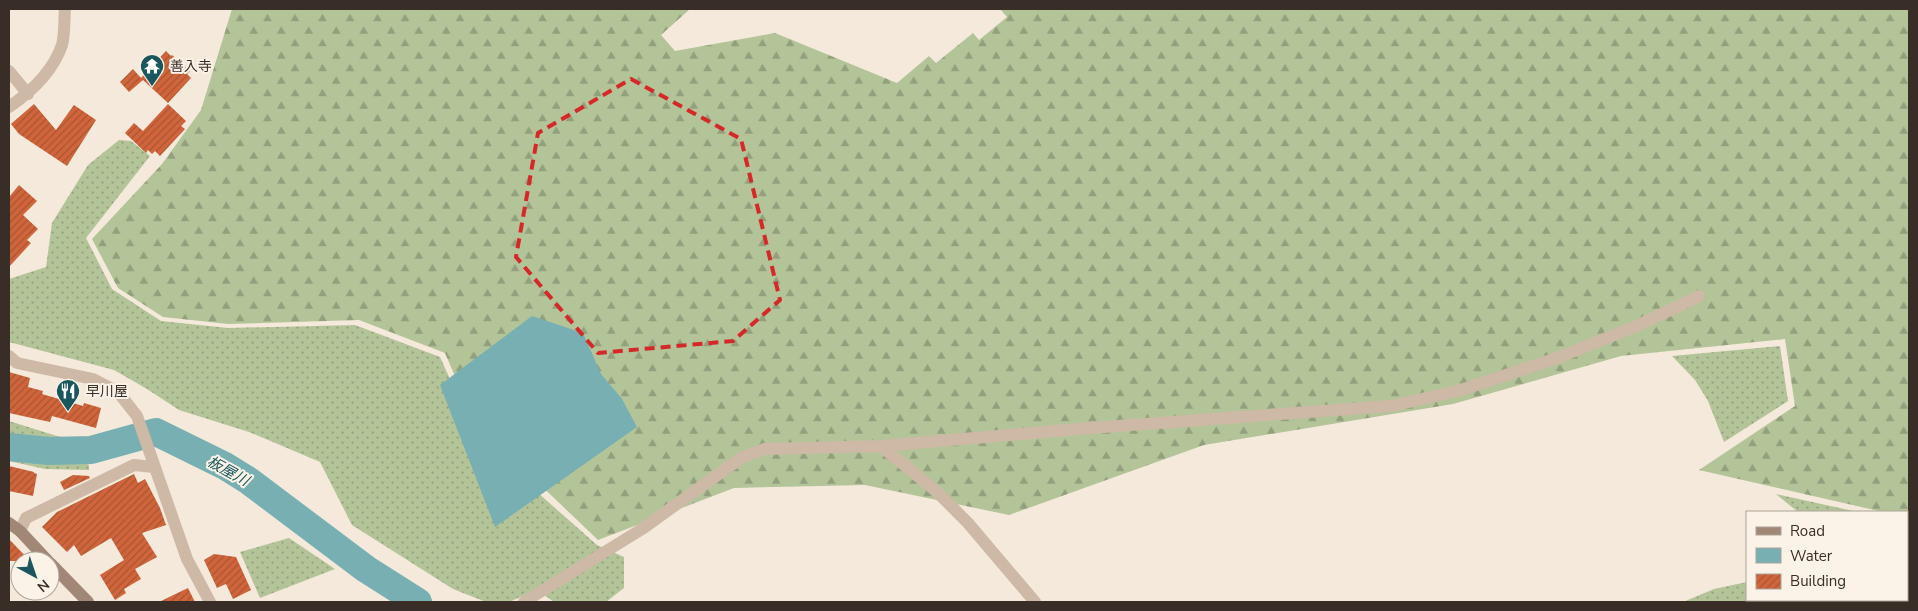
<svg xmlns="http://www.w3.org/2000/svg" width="1918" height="611" font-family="'Nunito Sans','Noto Sans JP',sans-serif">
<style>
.grass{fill:url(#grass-dots)}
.forest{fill:url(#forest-firs)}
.water{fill:#77afb3}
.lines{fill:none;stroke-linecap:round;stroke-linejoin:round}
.river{stroke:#77afb3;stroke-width:28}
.building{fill:url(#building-hatch)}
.street{stroke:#cdb9a5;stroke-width:12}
.secondary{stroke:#a18776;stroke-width:12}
.marked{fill:none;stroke:#d62828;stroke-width:4;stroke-dasharray:10 6;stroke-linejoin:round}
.labels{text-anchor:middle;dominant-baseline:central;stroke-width:4;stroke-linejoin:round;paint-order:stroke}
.poi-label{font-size:14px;fill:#382d27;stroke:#fbf3e7;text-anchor:start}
.water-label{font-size:15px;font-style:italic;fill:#19565d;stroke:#fbf3e7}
</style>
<defs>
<pattern id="grass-dots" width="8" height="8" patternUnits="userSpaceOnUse" patternTransform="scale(1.25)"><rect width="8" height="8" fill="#b4c499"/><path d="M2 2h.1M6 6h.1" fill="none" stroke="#93a07d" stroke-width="1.8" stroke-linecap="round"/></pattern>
<pattern id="forest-firs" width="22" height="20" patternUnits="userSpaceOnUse" patternTransform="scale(1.25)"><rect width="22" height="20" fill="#b4c499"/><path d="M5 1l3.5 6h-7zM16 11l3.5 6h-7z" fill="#93a07d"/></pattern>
<pattern id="building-hatch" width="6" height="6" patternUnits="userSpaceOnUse" patternTransform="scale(1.25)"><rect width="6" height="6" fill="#d0653c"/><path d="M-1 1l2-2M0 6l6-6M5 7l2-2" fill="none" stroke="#aa5432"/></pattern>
</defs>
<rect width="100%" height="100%" fill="#f4e9da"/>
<!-- grass -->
<path class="grass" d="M 119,140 L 131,141 L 150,156 L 86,238 L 112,289 L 161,321 L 228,328 L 355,325 L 440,357 L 477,439 L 597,545 L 624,557 L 624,588 L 606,602 L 554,602 L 537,590 L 509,602 L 486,602 L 453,589 L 352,525 L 320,462 L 249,432 L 179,410 L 147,389 L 114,370 L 9,342 L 9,279 L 46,267 L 52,223 L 88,165 Z
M 1780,346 L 1788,401 L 1724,442 L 1708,401 L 1695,380 L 1672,356 Z
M 9,421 L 57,436 L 88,442 L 88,448 L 18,442 L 9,439 Z
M 9,452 L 37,456 L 88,455 L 89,470 L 45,469 L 9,461 Z
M 1776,494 L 1858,512 L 1798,512 Z
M 289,538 L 335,569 L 260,598 L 240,552 Z
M 1747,582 L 1747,600 L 1859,600 L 1856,602 L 1683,602 L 1714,589 Z"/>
<!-- forest -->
<path class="forest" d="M 232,9 L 690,9 L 661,35 L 675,51 L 775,33 L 897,83 L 929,56 L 936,63 L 973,33 L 979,40 L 1007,17 L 1000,9 L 1909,9 L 1909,563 L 1907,558 L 1907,512 L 1883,512 L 1699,470 L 1795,406 L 1785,339 L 1621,356 L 1453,404 L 1204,445 L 1009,515 L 865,485 L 734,488 L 598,540 L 531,476 L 478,430 L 445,353 L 359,320 L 228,324 L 163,317 L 118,288 L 92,239 L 162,164 L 201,110 Z
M 1909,565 L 1909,602 L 1863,602 L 1866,600 L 1907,600 L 1907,567 Z"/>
<!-- water -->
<path class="water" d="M 532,316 L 583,333 L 601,374 L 622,399 L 637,427 L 495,527 L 440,385 Z"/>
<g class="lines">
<!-- river -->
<path class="river" d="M 9,447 L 49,451 L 91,450 L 156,432 L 225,466 L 249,481 L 366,569 L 418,602"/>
</g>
<!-- building -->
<path class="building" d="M 166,51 L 171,56 L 172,55 L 190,71 L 187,74 L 191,78 L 168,103 L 143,80 L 129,92 L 120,82 L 133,69 L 141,78 Z
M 34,104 L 56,130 L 74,105 L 96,120 L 67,166 L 19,134 L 11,124 Z
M 168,104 L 186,121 L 181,126 L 185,129 L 160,156 L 155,151 L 152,154 L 148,150 L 146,153 L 125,133 L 134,123 L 143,131 Z
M 19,185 L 37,201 L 23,215 L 38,229 L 27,240 L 31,243 L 9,267 L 9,197 Z
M 9,372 L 30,378 L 28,387 L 43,391 L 42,394 L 83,406 L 84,403 L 101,408 L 96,428 L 52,416 L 50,422 L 9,413 Z
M 9,466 L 34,472 L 34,473 L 37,474 L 33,496 L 9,491 Z
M 134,474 L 138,483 L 145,479 L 160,508 L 166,525 L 142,533 L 157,557 L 135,569 L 141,579 L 124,589 L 126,593 L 115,600 L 100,575 L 124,560 L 111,538 L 81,556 L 74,545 L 67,552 L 42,527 L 57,512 Z
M 73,475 L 89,476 L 90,478 L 64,490 L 60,482 Z
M 9,539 L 30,561 L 9,561 Z
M 214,554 L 236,557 L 251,590 L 233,599 L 226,584 L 217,588 L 204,560 Z
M 188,588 L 195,602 L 159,602 Z"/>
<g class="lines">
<!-- street -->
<path class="street" d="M 9,71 L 28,94
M 9,107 C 31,92 53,71 62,45 C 65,34 64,20 65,9
M 9,356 L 17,363 L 93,379 L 118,392 L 137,416 L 187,559 L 210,602
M 881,446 L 936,491 L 968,523 L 1035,602
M 20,531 L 26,518 L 134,465 L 154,467
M 524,602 L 642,529 L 741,458 L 764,449 L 881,446 L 1090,428 L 1391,406 L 1461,390 L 1557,358 L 1639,325 L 1699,296"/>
<!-- secondary -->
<path class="secondary" d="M 9,523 L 20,531 L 48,561
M 50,563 L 88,602"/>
</g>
<!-- marked area -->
<path class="marked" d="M 631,79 L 741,139 L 780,300 L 733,341 L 598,353 L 516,257 L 538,133 Z"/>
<!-- icons -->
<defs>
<g id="temple-pin" transform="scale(1.25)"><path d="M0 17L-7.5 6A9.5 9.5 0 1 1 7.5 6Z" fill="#19565d" stroke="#fbf3e7"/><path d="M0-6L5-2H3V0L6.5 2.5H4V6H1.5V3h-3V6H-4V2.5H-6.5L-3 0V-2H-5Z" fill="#fff"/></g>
<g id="restaurant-pin" transform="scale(1.25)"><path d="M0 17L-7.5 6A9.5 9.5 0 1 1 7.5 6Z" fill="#19565d" stroke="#fbf3e7"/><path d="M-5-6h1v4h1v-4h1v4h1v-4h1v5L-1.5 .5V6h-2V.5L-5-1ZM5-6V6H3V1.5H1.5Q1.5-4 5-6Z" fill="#fff"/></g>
</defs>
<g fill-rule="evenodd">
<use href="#temple-pin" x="152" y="66"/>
<use href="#restaurant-pin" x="68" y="391"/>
</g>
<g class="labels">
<!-- poi labels -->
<g class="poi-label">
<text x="170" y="66">善入寺</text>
<text x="86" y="391">早川屋</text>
</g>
<!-- water labels -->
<g class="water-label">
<text transform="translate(228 471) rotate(29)">板屋川</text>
</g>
</g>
<!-- border -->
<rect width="1918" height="611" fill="none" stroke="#382d27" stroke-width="20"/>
<!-- legend -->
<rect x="1746" y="511" width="162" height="90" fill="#fbf3e7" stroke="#ada49a"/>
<rect x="1756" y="527" width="25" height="8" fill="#a18776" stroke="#ada49a"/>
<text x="1790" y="536" font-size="15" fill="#382d27">Road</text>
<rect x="1756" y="548" width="25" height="15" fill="#77afb3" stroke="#ada49a"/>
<text x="1790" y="561" font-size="15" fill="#382d27">Water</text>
<rect x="1756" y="574" width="25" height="15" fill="url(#building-hatch)" stroke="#ada49a"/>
<text x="1790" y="586" font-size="15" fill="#382d27">Building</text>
<!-- north arrow -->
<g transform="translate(35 576) rotate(140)"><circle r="24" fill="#fbf3e7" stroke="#ada49a"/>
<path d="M0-4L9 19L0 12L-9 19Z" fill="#19565d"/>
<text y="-8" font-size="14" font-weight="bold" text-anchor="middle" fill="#382d27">N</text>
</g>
</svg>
